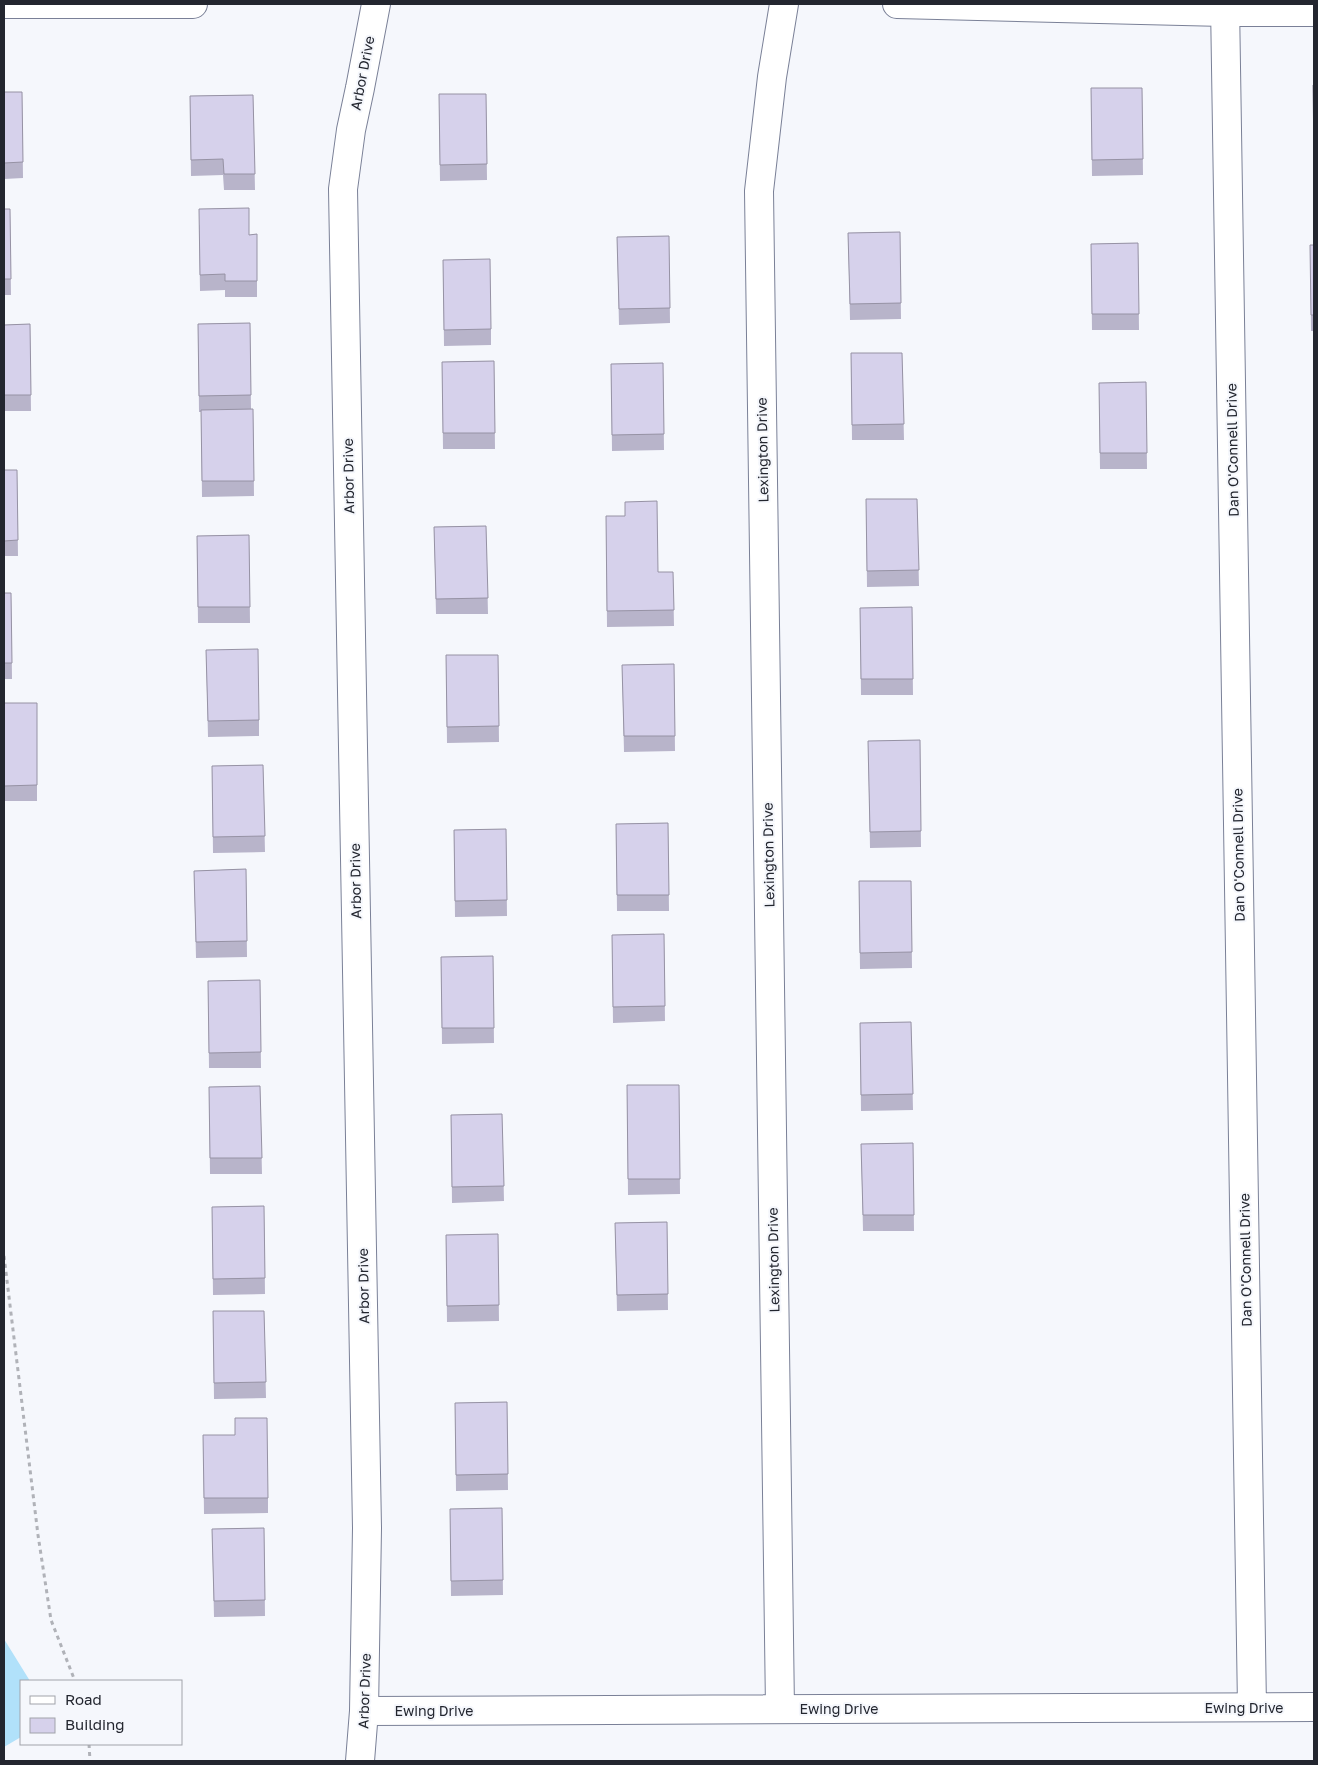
<svg xmlns="http://www.w3.org/2000/svg" width="1318" height="1765" font-family="'Golos Text',sans-serif">
<style>
.water{fill:#b1e1fa}
.lines{fill:none;stroke-linecap:round;stroke-linejoin:round}
.street-casing{stroke:#7a8097;stroke-width:30}
.path{stroke:#b0b2b8;stroke-width:3;stroke-dasharray:4 4;stroke-linecap:butt}
.street{stroke:#fff;stroke-width:28}
.wall{fill:#b8b4ca}
.building{fill:#d6d1eb;stroke:#9692a4}
.labels{text-anchor:middle;dominant-baseline:central;stroke-width:4;stroke-linejoin:round;paint-order:stroke}
.street-label{font-size:14px;fill:#23262f;stroke:#f5f7fc}
</style>
<rect width="100%" height="100%" fill="#f5f7fc"/>
<!-- water -->
<path class="water" d="M 4,1639 L 30,1681 L 21,1681 L 21,1737 L 4,1747 Z"/>
<g class="lines">
<!-- street casing -->
<g class="street-casing">
<path id="street" d="M 4,4 L 193,4
M 897,4 L 1224,12 L 1314,12
M 1225,4 L 1252,1707
M 780,1709 L 759,191 L 772,77 L 784,4
M 364,1711 L 1314,1707
M 360,1761 L 364,1711 L 367,1528 L 343,189 L 351,130 L 360,88 L 376,4"/>
</g>
<!-- path -->
<path class="path" d="M 4,1256 L 38,1535 L 51,1620 L 75,1681
M 89,1744 L 90,1761"/>
<!-- street -->
<use href="#street" class="street"/>
</g>
<!-- wall -->
<path class="wall" d="M 1314,85 L 1314,171 L 1313,100 Z
M 1091,88 L 1142,88 L 1143,175 L 1092,176 Z
M 4,92 L 22,92 L 23,178 L 4,179 Z
M 486,94 L 487,180 L 440,181 L 439,110 Z
M 253,95 L 255,190 L 224,190 L 223,175 L 191,176 L 190,96 Z
M 4,209 L 10,209 L 11,295 L 4,295 Z
M 199,225 L 249,235 L 257,234 L 257,297 L 225,297 L 225,290 L 200,291 Z
M 900,232 L 901,319 L 850,320 L 848,233 Z
M 669,236 L 670,323 L 619,325 L 617,237 Z
M 1138,243 L 1139,330 L 1092,330 L 1091,244 Z
M 1310,245 L 1314,245 L 1314,331 L 1311,331 Z
M 443,260 L 491,329 L 491,345 L 444,346 Z
M 250,323 L 251,409 L 253,409 L 254,496 L 202,497 L 201,412 L 199,412 L 198,324 Z
M 30,324 L 31,411 L 4,411 L 4,325 Z
M 851,353 L 902,353 L 904,440 L 852,440 Z
M 494,361 L 495,449 L 443,449 L 442,362 Z
M 663,363 L 664,450 L 612,451 L 611,364 Z
M 1146,382 L 1147,469 L 1100,469 L 1099,383 Z
M 4,470 L 17,470 L 18,556 L 4,556 Z
M 866,499 L 917,499 L 919,586 L 867,587 Z
M 606,516 L 658,572 L 673,572 L 674,626 L 607,627 Z
M 486,526 L 488,614 L 436,614 L 434,527 Z
M 249,535 L 250,623 L 198,623 L 197,536 Z
M 4,593 L 11,593 L 12,679 L 4,679 Z
M 912,607 L 913,695 L 861,695 L 860,608 Z
M 206,650 L 259,720 L 259,736 L 208,737 Z
M 446,655 L 498,655 L 499,742 L 447,743 Z
M 674,664 L 675,751 L 624,752 L 622,665 Z
M 4,703 L 37,703 L 37,801 L 4,801 Z
M 920,740 L 921,847 L 870,848 L 868,741 Z
M 263,765 L 265,852 L 213,853 L 212,766 Z
M 668,823 L 669,911 L 617,911 L 616,824 Z
M 506,829 L 507,916 L 455,917 L 454,830 Z
M 246,869 L 247,957 L 196,958 L 194,871 Z
M 859,881 L 911,881 L 912,968 L 860,969 Z
M 664,934 L 665,1021 L 613,1023 L 612,935 Z
M 493,956 L 494,1043 L 442,1044 L 441,957 Z
M 260,980 L 261,1068 L 209,1068 L 208,981 Z
M 911,1022 L 913,1110 L 861,1111 L 860,1023 Z
M 627,1085 L 679,1085 L 680,1194 L 628,1195 Z
M 260,1086 L 262,1174 L 210,1174 L 209,1087 Z
M 502,1114 L 504,1201 L 452,1203 L 451,1115 Z
M 913,1143 L 914,1231 L 863,1231 L 861,1144 Z
M 264,1206 L 265,1294 L 213,1295 L 212,1207 Z
M 667,1222 L 668,1310 L 617,1311 L 615,1223 Z
M 498,1234 L 499,1321 L 447,1322 L 446,1235 Z
M 213,1311 L 264,1311 L 266,1398 L 214,1399 Z
M 507,1402 L 508,1490 L 456,1491 L 455,1403 Z
M 235,1418 L 268,1498 L 268,1513 L 204,1514 L 203,1435 L 235,1435 Z
M 502,1508 L 503,1595 L 451,1596 L 450,1509 Z
M 264,1528 L 265,1616 L 214,1617 L 212,1529 Z"/>
<!-- building -->
<path class="building" d="M 1313,85 L 1314,85 L 1314,155 Z
M 1091,88 L 1142,88 L 1143,159 L 1092,160 Z
M 4,92 L 22,92 L 23,162 L 4,163 Z
M 439,94 L 486,94 L 487,164 L 440,165 Z
M 253,95 L 255,174 L 224,174 L 223,159 L 191,160 L 190,96 Z
M 249,208 L 249,235 L 257,234 L 257,281 L 225,281 L 225,274 L 200,275 L 199,209 Z
M 4,209 L 10,209 L 11,279 L 4,279 Z
M 900,232 L 901,303 L 850,304 L 848,233 Z
M 669,236 L 670,308 L 619,309 L 617,237 Z
M 1138,243 L 1139,314 L 1092,314 L 1091,244 Z
M 1310,245 L 1314,245 L 1314,315 L 1311,315 Z
M 490,259 L 491,329 L 444,330 L 443,260 Z
M 250,323 L 251,395 L 199,396 L 198,324 Z
M 30,324 L 31,395 L 4,395 L 4,325 Z
M 851,353 L 902,353 L 904,424 L 852,425 Z
M 494,361 L 495,433 L 443,433 L 442,362 Z
M 663,363 L 664,434 L 612,435 L 611,364 Z
M 1146,382 L 1147,453 L 1100,453 L 1099,383 Z
M 253,409 L 254,481 L 202,481 L 201,410 Z
M 4,470 L 17,470 L 18,540 L 4,541 Z
M 866,499 L 917,499 L 919,570 L 867,571 Z
M 657,501 L 658,572 L 673,572 L 674,610 L 607,611 L 606,516 L 625,516 L 625,502 Z
M 486,526 L 488,598 L 436,599 L 434,527 Z
M 249,535 L 250,607 L 198,607 L 197,536 Z
M 4,593 L 11,593 L 12,663 L 4,663 Z
M 912,607 L 913,679 L 861,679 L 860,608 Z
M 258,649 L 259,720 L 208,721 L 206,650 Z
M 446,655 L 498,655 L 499,726 L 447,727 Z
M 674,664 L 675,736 L 624,736 L 622,665 Z
M 4,703 L 37,703 L 37,785 L 4,786 Z
M 920,740 L 921,831 L 870,832 L 868,741 Z
M 263,765 L 265,836 L 213,837 L 212,766 Z
M 668,823 L 669,895 L 617,895 L 616,824 Z
M 506,829 L 507,900 L 455,901 L 454,830 Z
M 246,869 L 247,941 L 196,942 L 194,871 Z
M 859,881 L 911,881 L 912,952 L 860,953 Z
M 664,934 L 665,1006 L 613,1007 L 612,935 Z
M 493,956 L 494,1028 L 442,1028 L 441,957 Z
M 260,980 L 261,1052 L 209,1053 L 208,981 Z
M 911,1022 L 913,1094 L 861,1095 L 860,1023 Z
M 627,1085 L 679,1085 L 680,1179 L 628,1179 Z
M 260,1086 L 262,1158 L 210,1158 L 209,1087 Z
M 502,1114 L 504,1186 L 452,1187 L 451,1115 Z
M 913,1143 L 914,1215 L 863,1215 L 861,1144 Z
M 264,1206 L 265,1278 L 213,1279 L 212,1207 Z
M 667,1222 L 668,1294 L 617,1295 L 615,1223 Z
M 498,1234 L 499,1305 L 447,1306 L 446,1235 Z
M 213,1311 L 264,1311 L 266,1382 L 214,1383 Z
M 507,1402 L 508,1474 L 456,1475 L 455,1403 Z
M 235,1418 L 267,1418 L 268,1498 L 204,1498 L 203,1435 L 235,1435 Z
M 502,1508 L 503,1580 L 451,1581 L 450,1509 Z
M 264,1528 L 265,1600 L 214,1601 L 212,1529 Z"/>
<g class="labels">
<!-- street labels -->
<g class="street-label">
<text transform="translate(362 73) rotate(-79)">Arbor Drive</text>
<text transform="translate(762 450) rotate(-91)">Lexington Drive</text>
<text transform="translate(1232 450) rotate(-91)">Dan O'Connell Drive</text>
<text transform="translate(348 476) rotate(-91)">Arbor Drive</text>
<text transform="translate(768 855) rotate(-91)">Lexington Drive</text>
<text transform="translate(1238 855) rotate(-91)">Dan O'Connell Drive</text>
<text transform="translate(355 881) rotate(-91)">Arbor Drive</text>
<text transform="translate(773 1260) rotate(-91)">Lexington Drive</text>
<text transform="translate(1245 1260) rotate(-91)">Dan O'Connell Drive</text>
<text transform="translate(363 1286) rotate(-91)">Arbor Drive</text>
<text transform="translate(364 1691) rotate(-88)">Arbor Drive</text>
<text x="1244" y="1707">Ewing Drive</text>
<text x="839" y="1708">Ewing Drive</text>
<text x="434" y="1710">Ewing Drive</text>
</g>
</g>
<!-- border -->
<rect width="1318" height="1765" fill="none" stroke="#23262f" stroke-width="10"/>
<!-- legend -->
<rect x="20" y="1680" width="162" height="65" fill="#f5f7fc" stroke="#a1a3aa"/>
<rect x="30" y="1696" width="25" height="8" fill="#ffffff" stroke="#a1a3aa"/>
<text x="65" y="1705" font-size="15" fill="#23262f">Road</text>
<rect x="30" y="1718" width="25" height="15" fill="#d6d1eb" stroke="#a1a3aa"/>
<text x="65" y="1730" font-size="15" fill="#23262f">Building</text>
</svg>
